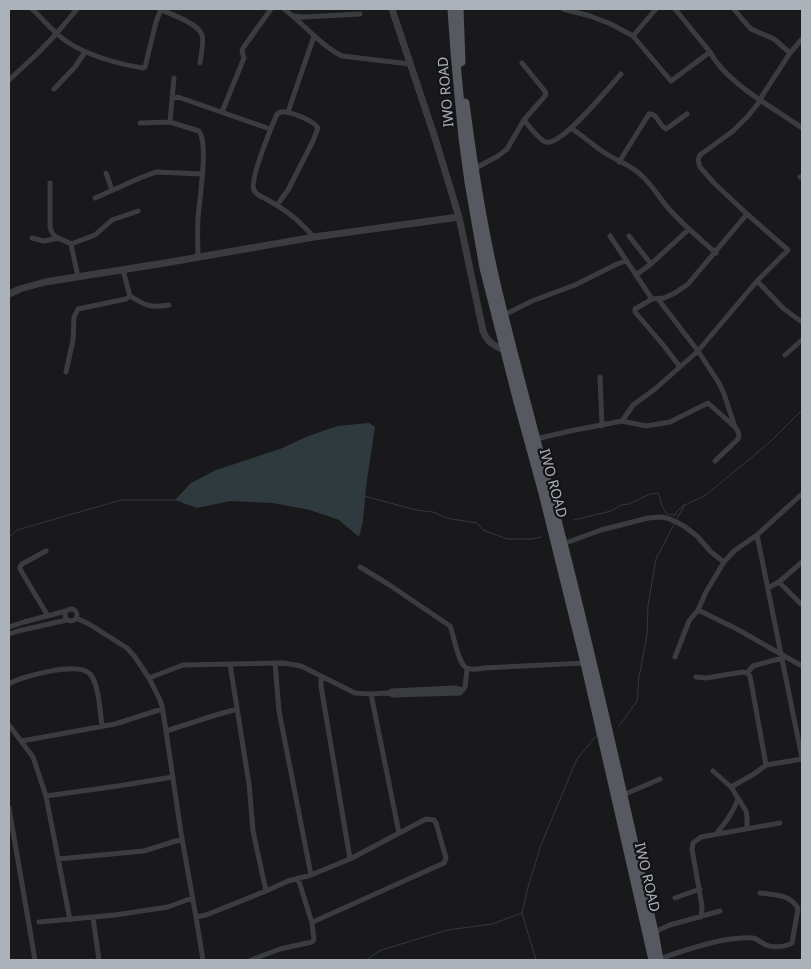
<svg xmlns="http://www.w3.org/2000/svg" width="811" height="969" font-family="'Noto Sans',sans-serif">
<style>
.water{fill:#2f3a3f}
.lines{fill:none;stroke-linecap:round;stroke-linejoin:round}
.stream{stroke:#2f3a3f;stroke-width:1}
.minor{stroke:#3a3c40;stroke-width:5}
.tertiary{stroke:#3a3c40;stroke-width:7}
.primary{stroke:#56595f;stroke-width:9}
.labels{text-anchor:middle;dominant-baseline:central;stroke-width:4.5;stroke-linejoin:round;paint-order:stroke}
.street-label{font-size:14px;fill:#abb2ba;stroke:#141416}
</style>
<rect width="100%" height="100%" fill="#19191b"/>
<!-- water -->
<path class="water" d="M 369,423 L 375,427 L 366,487 L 363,521 L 359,537 L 339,520 L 310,510 L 273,503 L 230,501 L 197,508 L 175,500 L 191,483 L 216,470 L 280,449 L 306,437 L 337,426 Z"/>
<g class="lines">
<!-- stream -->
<path class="stream" d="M 364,496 L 416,510 L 433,512 L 446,518 L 477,523 L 483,530 L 507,539 L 532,539 L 541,537
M 574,520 L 611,511 L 621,505 L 629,504 L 650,494 L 658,493 L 663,508 L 667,514 L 675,515 L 678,510 L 684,505
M 676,520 L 685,505 L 706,495 L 769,443 L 802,410
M 9,537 L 17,530 L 121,500 L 177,500
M 619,726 L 637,701 L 639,677 L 647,635 L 648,605 L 656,559 L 674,524
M 522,913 L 536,960
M 366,960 L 379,951 L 414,940 L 448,930 L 492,924 L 522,913 L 528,887 L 541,845 L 577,759 L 597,735"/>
<!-- minor -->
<path class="minor" d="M 32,9 C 43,19 53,32 66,41 C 86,55 118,64 143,68 L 145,67 L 146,63 L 156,22 L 161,9
M 284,9 C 304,24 320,45 342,56 L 410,64
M 563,9 L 590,16 L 611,24 L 633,36 L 671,81 L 710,52
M 675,9 L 710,52 C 726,83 774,108 802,128
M 734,9 L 742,19 L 751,29 L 774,39 L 790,53
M 161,10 C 171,14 199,24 202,35 C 204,41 201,56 200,63
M 294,16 L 304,17 L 360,14
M 633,36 L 656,9
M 9,80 L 38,53 L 57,33 L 77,9
M 54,89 L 75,67 L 85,52
M 172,99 L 174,78
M 222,112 L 244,58 L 242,51 L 243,48 L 271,9
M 288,112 L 314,36
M 524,120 C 529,126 539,140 546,142 C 561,147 610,86 621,74
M 170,122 L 172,99 L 178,97 L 270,129
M 140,123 L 170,122 L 199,131 C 209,144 199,201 198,219 C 197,232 198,245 198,258
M 571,128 C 583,136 594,146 605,153 C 617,161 631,165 641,175 C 652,185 659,197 668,208 C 682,224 699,238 716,253
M 619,162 L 649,114 C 658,113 658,125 666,129 L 687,114
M 474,169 L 498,156 L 507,149 L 524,120 L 545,96 L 546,93 L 544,90 L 522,63
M 106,173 L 112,190
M 800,177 L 802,176
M 50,183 L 50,226 C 52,240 62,238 71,244 L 78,277
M 95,198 L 140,178 L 156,172 L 203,174
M 277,205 L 288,190 L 313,141 L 318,128 C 314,121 294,113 285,112 C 281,111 281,112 277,114 C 272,126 249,180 254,190 C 256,195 262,197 266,199 C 275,204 284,209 292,216 C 300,222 307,230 314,237
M 610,236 L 652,299
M 629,236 L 651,264
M 32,238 L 44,241 L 59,238
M 71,244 L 95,235 L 112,220 L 138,211
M 123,270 L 130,296 C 146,306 150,308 169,305
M 636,275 L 651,264 L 689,229
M 757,281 L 784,309 L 802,322
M 658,299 L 698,351 L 719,383 L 724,394 L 735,427 C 738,431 740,434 738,439 L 715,461
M 504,315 L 532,301 L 575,285 L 617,264 L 626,261
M 785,355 L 802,340
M 680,367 L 664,346 L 635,312 L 635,309 L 652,299 L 664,298 L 675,293 L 688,284 L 747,214
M 66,372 L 73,340 L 74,317 L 78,309 L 126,299 L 130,296
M 600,377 L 602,426
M 622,421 L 629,411 L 633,405 L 655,389 L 698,351 L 757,281 L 788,250 L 747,214 L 714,183 L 700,167 L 698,160 L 700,155 L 733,131 L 748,116 L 761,100 L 762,96 L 790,53 L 802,39
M 536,439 L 570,431 L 622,421 L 646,426 L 670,422 L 708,403 L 735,427
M 757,535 L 802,758
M 563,544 L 601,530 L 648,518 L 662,517 L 670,519 L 684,526 L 697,536 L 711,552 L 724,562
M 46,551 L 22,564 L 20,567 L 20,569 L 48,616
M 360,567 L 388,584 L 450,626 C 454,635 458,665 467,668 C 472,670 479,669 484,668 L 585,663
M 779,582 L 802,605
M 768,588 L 779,582 L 802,562
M65 615a6 6 0 1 1 12 0a6 6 0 1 1-12 0Z
M 698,610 L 735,628 L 802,666
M 76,618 L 89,624 L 127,648 L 135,657 L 149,678 L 159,698 L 162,706 L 166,731 L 181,833 L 196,917 L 203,960
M 9,627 L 24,622 L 66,611
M 9,634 L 18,631 L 67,620
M 675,657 L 689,621 L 698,610 L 706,592 L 724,562 L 734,551 L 757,535 L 802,494
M 275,663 L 279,711 L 311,875
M 230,664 L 249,784 L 253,831 L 266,891
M 747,673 L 750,676 L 766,765
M 747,673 L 753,666 L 782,658
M 321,676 L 321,686 L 350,859
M 696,677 L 706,678 L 743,672 L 747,673
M 149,678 L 183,665 L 284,663 L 301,666 L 355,693 L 371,694 L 388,693 L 392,691 L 455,688 L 463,690
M 9,684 C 22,676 79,661 90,674 C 99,684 100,712 102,726
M 388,693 L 393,695 L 460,693 L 465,687 L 467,669
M 371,694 L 399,833
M 9,725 L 33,757 L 46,796 L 70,920
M 166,731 L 216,715 L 237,709
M 22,741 L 115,724 L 162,709
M 713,771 L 731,787 L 746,811 L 747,817 L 747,828
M 731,787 L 754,774 L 766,765 L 802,759
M 623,795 L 660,779
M 46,796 L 118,786 L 173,777
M 9,808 L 35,960
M 716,834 C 725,823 733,813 738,799
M 58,859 L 144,851 L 182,839
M 298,878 L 312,923
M 675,898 L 700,889
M 196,917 L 206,915 L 266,891 L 288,881 L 311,875 L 350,859 L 426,819 L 434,820 L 436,823 L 446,858 L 444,863 L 315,921 L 312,923 L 314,940 L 312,942 L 280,949 L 251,960
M 701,917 L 702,906 L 692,849 L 693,843 L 701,837 L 780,823
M 93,918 L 99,960
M 39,922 L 115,915 L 168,907 L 192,898
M 654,932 L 670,925 L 720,911
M 659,959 C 685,950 725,936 753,938 C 758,939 761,943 766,945 C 773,948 786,947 792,943 L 798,909 C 791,894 774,895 760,893"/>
<!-- tertiary -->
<path class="tertiary" d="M 392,9 L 435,138 L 459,217 L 483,331 C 488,343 493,345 504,350
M 9,294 L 20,289 L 45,282 L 165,263 L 314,237 L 459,217"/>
<!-- primary -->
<path class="primary" d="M 452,9 L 455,52 L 463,138 L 469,182 L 484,268 L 518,402 L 543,493 L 585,663 L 653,960
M 459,9 L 461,62
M 465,103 C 473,166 483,230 498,292 C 517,371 539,449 559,528 C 594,662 623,797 654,932 L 659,960"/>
</g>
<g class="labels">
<!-- street labels -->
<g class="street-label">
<text transform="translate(445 92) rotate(-95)">IWO ROAD</text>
<text transform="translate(554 483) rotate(75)">IWO ROAD</text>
<text transform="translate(648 877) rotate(77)">IWO ROAD</text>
</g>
</g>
<!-- border -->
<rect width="811" height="969" fill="none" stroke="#abb2ba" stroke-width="20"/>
</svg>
